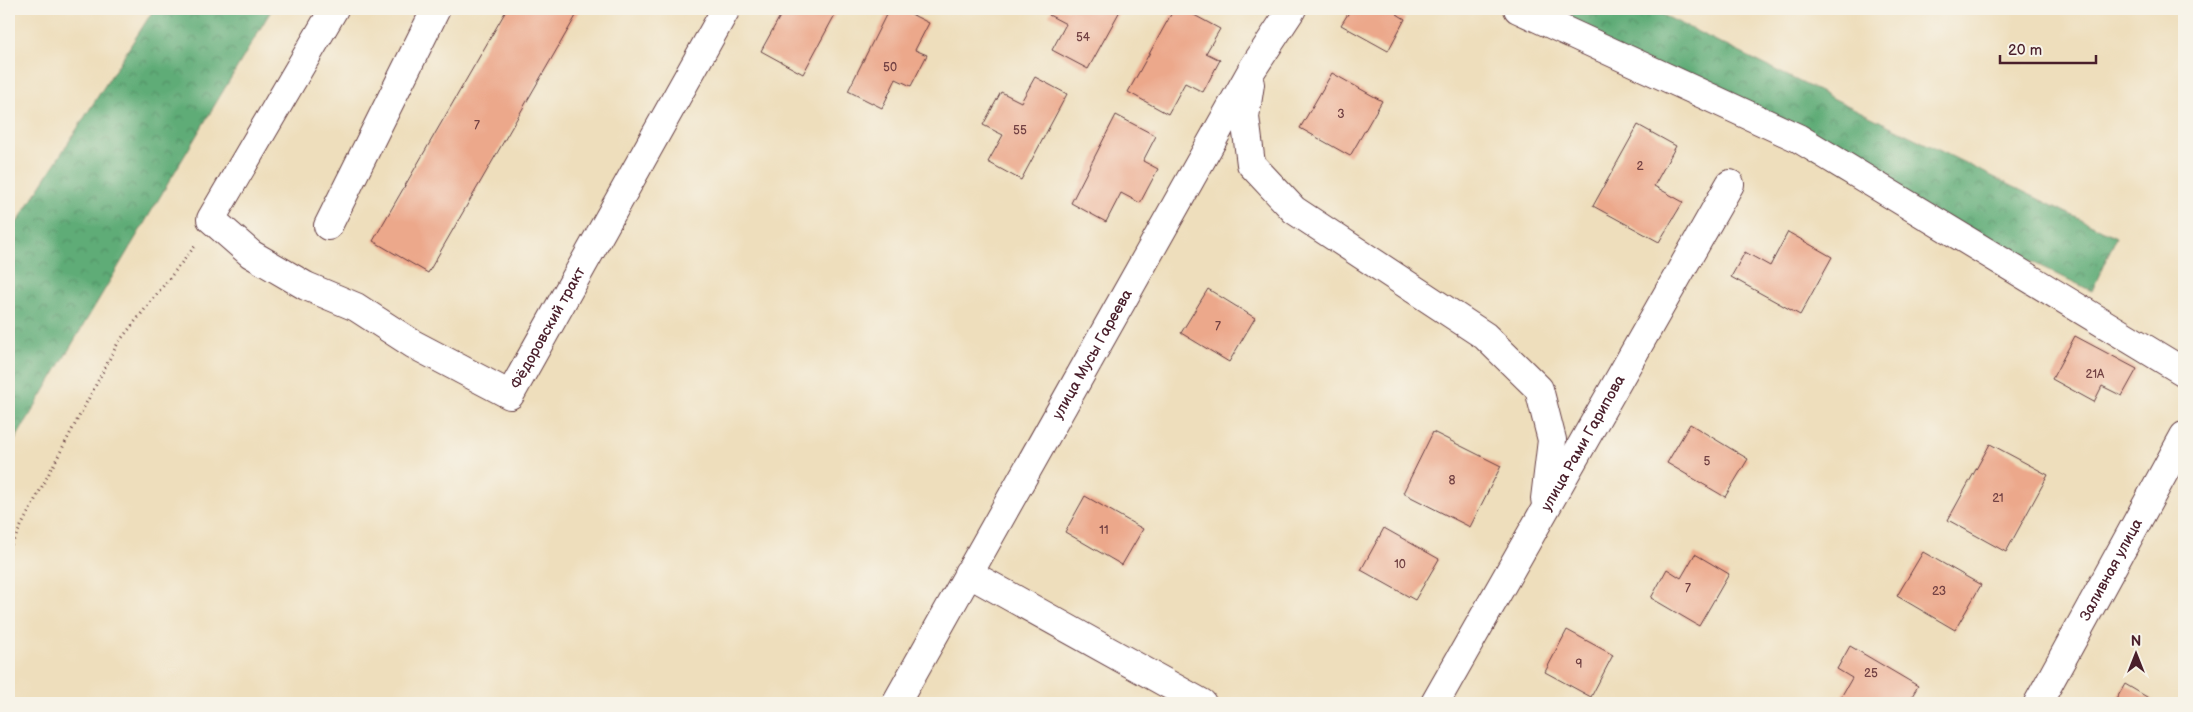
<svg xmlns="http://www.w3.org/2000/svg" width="2193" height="712" font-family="'Balsamiq Sans',sans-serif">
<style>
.forest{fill:url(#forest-crowns);stroke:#546651}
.building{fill:#eca88b}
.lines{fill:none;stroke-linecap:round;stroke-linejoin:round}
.minor-casing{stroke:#633c41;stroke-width:30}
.path{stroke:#633c41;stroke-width:3;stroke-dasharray:1 4;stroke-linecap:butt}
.minor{stroke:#fff;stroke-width:28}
.labels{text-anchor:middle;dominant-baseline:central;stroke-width:4.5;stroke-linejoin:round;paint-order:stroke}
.number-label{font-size:12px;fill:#724143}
.street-label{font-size:15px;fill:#4a1f2b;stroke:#f7f3e8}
</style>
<defs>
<pattern id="forest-crowns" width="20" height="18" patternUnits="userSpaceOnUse" patternTransform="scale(1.25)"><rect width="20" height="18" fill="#5eac77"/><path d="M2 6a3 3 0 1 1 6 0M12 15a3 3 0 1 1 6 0" fill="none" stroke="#508b62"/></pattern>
</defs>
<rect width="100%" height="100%" fill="#f7f3e8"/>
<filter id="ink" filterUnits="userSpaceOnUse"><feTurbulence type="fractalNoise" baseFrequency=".02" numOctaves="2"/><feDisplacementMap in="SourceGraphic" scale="10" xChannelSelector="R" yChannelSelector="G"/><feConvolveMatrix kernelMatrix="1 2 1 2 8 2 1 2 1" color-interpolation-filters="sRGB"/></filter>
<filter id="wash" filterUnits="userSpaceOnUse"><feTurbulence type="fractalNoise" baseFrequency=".0096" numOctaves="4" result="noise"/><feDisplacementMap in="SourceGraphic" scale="20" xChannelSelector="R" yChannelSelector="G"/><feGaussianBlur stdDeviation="1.12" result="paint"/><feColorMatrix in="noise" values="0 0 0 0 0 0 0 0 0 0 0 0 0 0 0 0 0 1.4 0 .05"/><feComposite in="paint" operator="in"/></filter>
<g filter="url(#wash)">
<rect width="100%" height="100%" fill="#eedebc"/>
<!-- forest -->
<path class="forest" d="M 154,9 L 272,9 L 9,450 L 9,235 Z
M 1509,9 L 1651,9 L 2116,237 L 2092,291 Z"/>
<g id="blocks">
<!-- building -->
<path class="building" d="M 507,9 L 580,9 L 428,273 L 373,241 Z
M 784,9 L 838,9 L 803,74 L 761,51 Z
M 889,9 L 901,9 L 929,23 L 915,50 L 927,55 L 911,86 L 896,79 L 882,108 L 848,91 Z
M 1052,9 L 1121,9 L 1088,69 L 1052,50 L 1066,24 L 1049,15 Z
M 1174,9 L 1183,9 L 1220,29 L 1206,53 L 1220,60 L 1203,92 L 1185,83 L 1168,114 L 1128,92 Z
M 1351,9 L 1400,9 L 1397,14 L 1405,19 L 1388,51 L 1341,25 Z
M 1332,73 L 1382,101 L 1350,156 L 1300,128 Z
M 1035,77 L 1067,94 L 1021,180 L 988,162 L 1003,135 L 983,125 L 1001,92 L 1021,102 Z
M 1116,115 L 1156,136 L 1143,161 L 1158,169 L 1140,203 L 1121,193 L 1106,222 L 1071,203 Z
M 1638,125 L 1676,146 L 1654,186 L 1683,202 L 1659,242 L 1593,206 Z
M 1788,232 L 1832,257 L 1800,315 L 1731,277 L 1745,252 L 1770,266 Z
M 1208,289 L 1255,318 L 1229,362 L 1181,333 Z
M 2075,336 L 2137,369 L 2122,396 L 2102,386 L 2094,402 L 2052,379 Z
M 1690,424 L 1748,459 L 1725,497 L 1667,463 Z
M 1433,432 L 1501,466 L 1470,527 L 1403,493 Z
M 1990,444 L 2048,475 L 2006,552 L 1948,520 Z
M 1085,496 L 1143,529 L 1122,565 L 1065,532 Z
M 1384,528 L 1439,559 L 1415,600 L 1361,570 Z
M 1923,552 L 1981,585 L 1955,630 L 1897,596 Z
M 1695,554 L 1729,574 L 1699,626 L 1651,598 L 1667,569 L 1681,578 Z
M 1567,630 L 1613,655 L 1591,697 L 1545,672 Z
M 1850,646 L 1918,686 L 1908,703 L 1852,703 L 1841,697 L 1852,678 L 1837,669 Z
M 2125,684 L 2157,703 L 2114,703 Z"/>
</g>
</g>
<g filter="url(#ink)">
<use href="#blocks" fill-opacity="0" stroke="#633c41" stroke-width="1"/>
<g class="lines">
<!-- minor casing -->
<g class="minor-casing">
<g id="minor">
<path id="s1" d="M 334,9 L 211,219 L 251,254 L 306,286 L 356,307 L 413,344 L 510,395 L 726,9"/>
<path d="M 1518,9 L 1798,138 L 2184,372"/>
<path d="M 1250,84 L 1245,117 L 1251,164 L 1294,210 L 1485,336 L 1539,389 L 1552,440 L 1545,499"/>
<path d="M 328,226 L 436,9"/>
<path d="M 968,573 L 1202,703"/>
<path id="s2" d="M 896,703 L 1253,68 L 1292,9"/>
<path id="s3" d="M 1435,703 L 1730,184"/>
<path id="s4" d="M 2038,703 L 2184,436"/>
</g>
</g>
<!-- path -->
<path class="path" d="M 9,549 L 118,343 L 195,246"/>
<!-- minor -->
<use href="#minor" class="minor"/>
</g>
</g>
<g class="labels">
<!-- number labels -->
<g class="number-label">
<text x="1083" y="37">54</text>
<text x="890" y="67">50</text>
<text x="1341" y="114">3</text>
<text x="477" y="125">7</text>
<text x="1020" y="130">55</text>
<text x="1640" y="166">2</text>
<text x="1218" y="326">7</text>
<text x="2095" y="374">21А</text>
<text x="1707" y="461">5</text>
<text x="1452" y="480">8</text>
<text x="1998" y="498">21</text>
<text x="1104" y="530">11</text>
<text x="1400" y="564">10</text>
<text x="1688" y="588">7</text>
<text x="1939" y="591">23</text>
<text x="1579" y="664">9</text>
<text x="1871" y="673">25</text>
</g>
<!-- street labels -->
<g class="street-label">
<text stroke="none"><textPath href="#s1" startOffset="669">Фёдоровский тракт</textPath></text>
<text stroke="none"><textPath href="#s2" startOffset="400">улица Мусы Гареева</textPath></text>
<text stroke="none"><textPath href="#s3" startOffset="299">улица Рами Гарипова</textPath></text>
<text stroke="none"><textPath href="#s4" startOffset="152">Заливная улица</textPath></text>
</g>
</g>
<!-- margin -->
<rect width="2193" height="712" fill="none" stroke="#f7f3e8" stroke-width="30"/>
<!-- north arrow -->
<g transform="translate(2136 654)" stroke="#f7f3e8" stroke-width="4" paint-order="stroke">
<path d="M0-4L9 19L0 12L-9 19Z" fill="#4a1f2b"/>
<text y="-8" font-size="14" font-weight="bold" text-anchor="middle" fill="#4a1f2b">N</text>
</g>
<!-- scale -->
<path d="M2000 55v8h96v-8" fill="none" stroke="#4a1f2b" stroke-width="2.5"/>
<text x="2008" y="55" font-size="15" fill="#4a1f2b" stroke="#f7f3e8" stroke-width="4" paint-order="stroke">20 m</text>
</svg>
